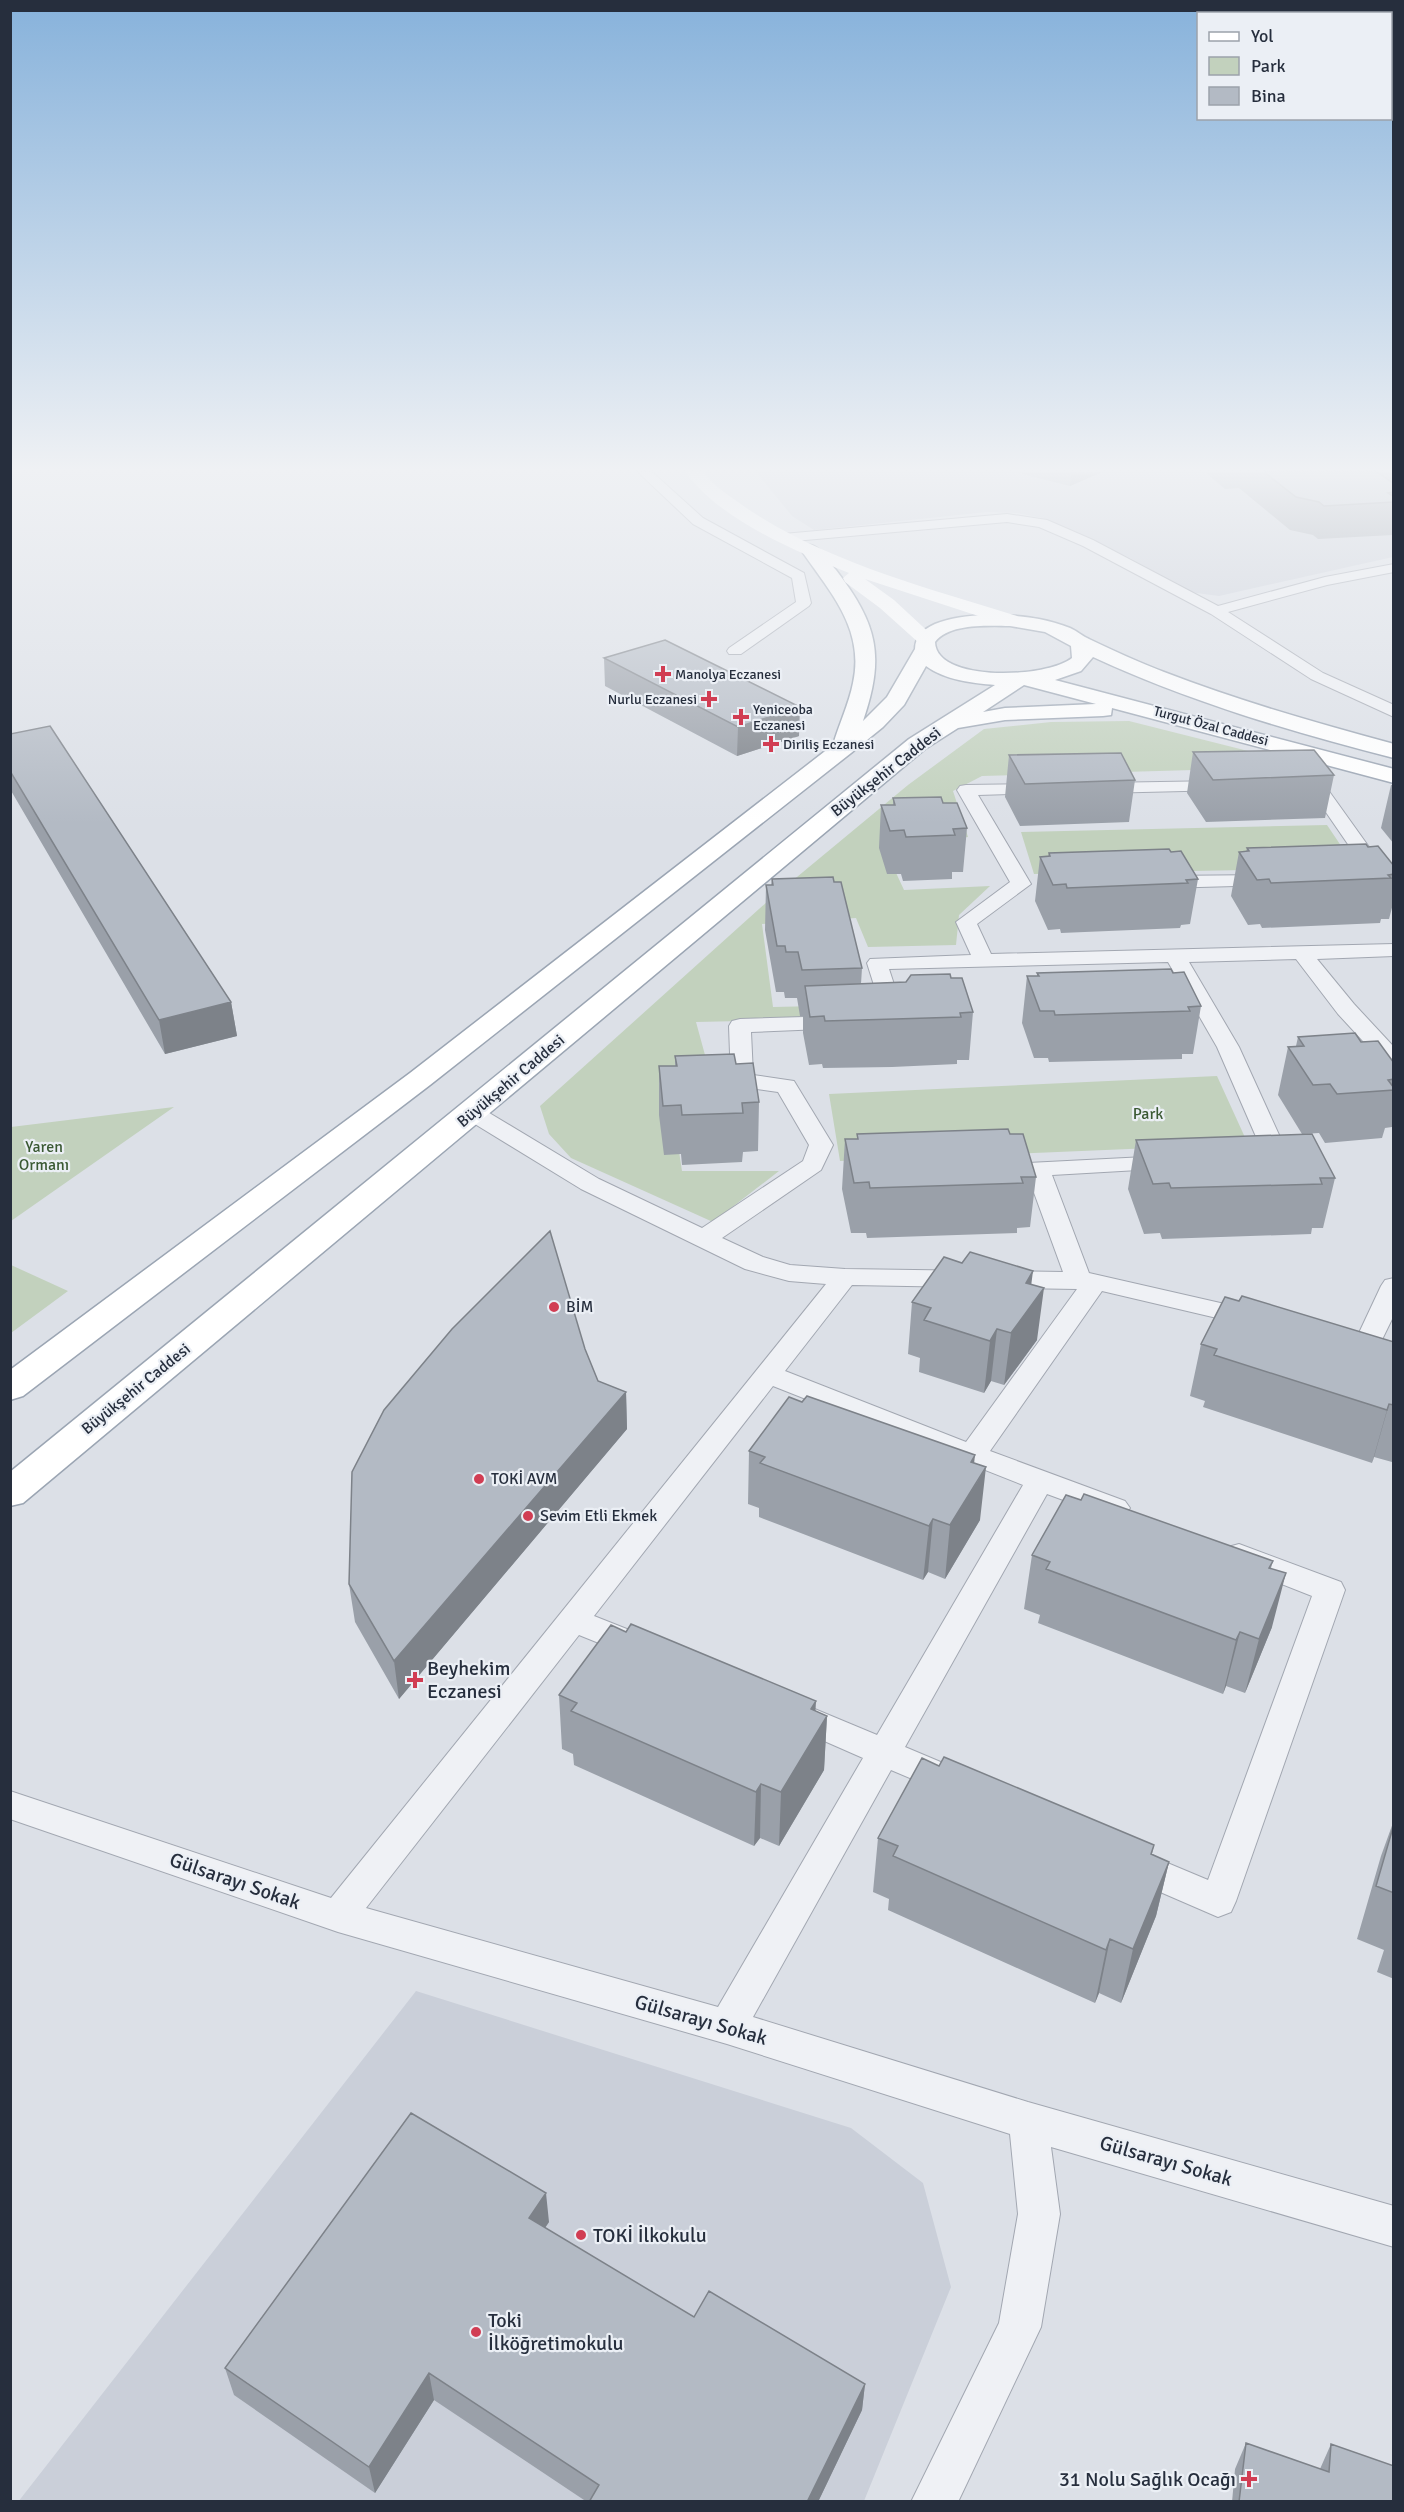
<svg xmlns="http://www.w3.org/2000/svg" width="1404" height="2512" font-family="Signika,sans-serif">
<style>
.built{fill:#cacfd9}
.green{fill:#c2d1bd}
.lines{fill:none;stroke-linecap:round;stroke-linejoin:round}
.street-casing{stroke:#a2a7b1;stroke-width:2}
.primary-casing{stroke:#9ba5b3;stroke-width:3}
.street{fill:#eff1f5;fill-rule:evenodd}
.secondary{fill:#fff;fill-rule:evenodd}
.primary{fill:#fff;fill-rule:evenodd}
.wall{fill:#9aa0a9}
.shaded-wall{fill:#7d8289}
.building{fill:#b3bac4;stroke:#7d8289;stroke-width:1.5}
.poi-dot{fill:#d13d53;stroke:#ebeff5;stroke-width:2}
.labels{text-anchor:middle;dominant-baseline:central;stroke-width:4.5;stroke-linejoin:round;paint-order:stroke}
.far-poi-label{font-size:14px;fill:#262e3d;stroke:#ebeff5;text-anchor:start}
.far-street-label{font-size:14px;fill:#262e3d;stroke:#ebeff5}
.street-label{font-size:16px;fill:#262e3d;stroke:#ebeff5}
.park-label{font-size:16px;fill:#3a5933;stroke:#ebeff5}
.poi-label{font-size:16px;fill:#262e3d;stroke:#ebeff5;text-anchor:start}
.near-poi-label{font-size:20px;fill:#262e3d;stroke:#ebeff5;text-anchor:start}
.near-street-label{font-size:20px;fill:#262e3d;stroke:#ebeff5}
</style>
<rect width="100%" height="100%" fill="#dce0e7"/>
<!-- built -->
<path class="built" d="M 756,472 L 1393,472 L 1393,557 L 1219,596 L 1189,592 L 1130,558 L 1042,518 L 1017,513 L 987,512 L 814,530 L 792,516 Z
M 416,1991 L 851,2128 L 923,2183 L 951,2287 L 864,2501 L 18,2502 Z"/>
<!-- green -->
<path class="green" d="M 1129,721 L 1260,754 L 1265,768 L 982,776 L 953,791 L 968,837 L 884,847 L 904,890 L 990,886 L 959,915 L 956,945 L 868,947 L 856,918 L 762,924 L 773,1007 L 863,1005 L 872,1018 L 696,1022 L 717,1099 L 672,1106 L 682,1171 L 779,1171 L 713,1222 L 571,1158 L 549,1134 L 540,1106 L 768,901 L 908,785 L 984,729 L 1051,722 Z
M 1327,825 L 1356,868 L 1034,874 L 1021,832 Z
M 1217,1076 L 1248,1144 L 840,1161 L 829,1094 Z
M 174,1107 L 11,1221 L 11,1127 Z
M 11,1265 L 68,1291 L 11,1333 Z"/>
<g class="lines">
<!-- street casing -->
<g class="street-casing">
<path id="street" d="M 638,472 L 652,472 L 703,518 L 804,573 L 811,603 L 809,606 L 741,654 L 729,654 L 727,651 L 729,648 L 796,602 L 792,578 L 693,524 Z
M 1007,514 L 1047,520 L 1093,540 L 1218,606 L 1325,577 L 1394,564 L 1394,572 L 1327,585 L 1228,612 L 1323,673 L 1394,705 L 1394,717 L 1311,679 L 1211,614 L 1083,546 L 1039,527 L 1007,522 L 783,542 L 776,538 L 783,534 Z
M 1302,779 L 1321,780 L 1394,882 L 1394,903 L 1387,901 L 1310,789 L 1296,788 L 1293,784 L 1296,780 Z
M 1220,781 L 1226,782 L 1229,786 L 1226,790 L 1101,793 L 1095,792 L 1092,788 L 1095,784 L 1101,783 Z
M 1040,784 L 1046,785 L 1049,789 L 1046,793 L 978,795 L 1031,884 L 977,924 L 991,954 L 1394,944 L 1394,956 L 1317,959 L 1354,1004 L 1394,1047 L 1394,1068 L 1386,1066 L 1338,1014 L 1296,959 L 1189,962 L 1239,1047 L 1290,1159 L 1286,1164 L 1271,1167 L 1263,1165 L 1259,1160 L 1264,1155 L 1217,1047 L 1168,962 L 889,969 L 904,1015 L 901,1020 L 893,1021 L 885,1020 L 867,963 L 870,959 L 971,955 L 956,922 L 1010,882 L 957,790 L 960,786 L 966,785 Z
M 1267,875 L 1274,877 L 1277,881 L 1274,885 L 1163,888 L 1156,886 L 1153,882 L 1156,878 L 1163,876 Z
M 838,1016 L 846,1018 L 849,1023 L 846,1028 L 751,1032 L 753,1075 L 794,1081 L 833,1145 L 821,1170 L 722,1238 L 763,1257 L 790,1265 L 845,1269 L 1063,1272 L 1025,1168 L 1028,1163 L 1165,1156 L 1173,1158 L 1177,1163 L 1173,1168 L 1052,1175 L 1089,1273 L 1251,1310 L 1260,1312 L 1264,1318 L 1260,1324 L 1251,1326 L 1102,1291 L 990,1451 L 1125,1501 L 1130,1508 L 1125,1515 L 1115,1519 L 1047,1494 L 905,1747 L 962,1771 L 967,1781 L 962,1791 L 950,1795 L 891,1770 L 753,2017 L 1028,2102 L 1394,2206 L 1394,2247 L 1051,2147 L 1060,2214 L 1041,2327 L 958,2502 L 911,2502 L 999,2323 L 1018,2214 L 1010,2134 L 727,2044 L 338,1932 L 10,1819 L 10,1791 L 331,1898 L 826,1284 L 789,1281 L 745,1269 L 581,1189 L 465,1118 L 461,1113 L 465,1108 L 473,1106 L 481,1108 L 599,1179 L 702,1228 L 803,1161 L 809,1145 L 778,1092 L 734,1086 L 731,1081 L 729,1026 L 732,1021 L 740,1019 ZM 852,1285 L 1077,1289 L 966,1442 L 785,1371 ZM 773,1386 L 1023,1485 L 877,1735 L 793,1700 L 781,1704 L 777,1713 L 781,1722 L 863,1758 L 718,2007 L 366,1908 L 579,1635 L 636,1658 L 647,1655 L 652,1646 L 647,1637 L 594,1616 Z
M 1394,1278 L 1394,1315 L 1376,1352 L 1366,1355 L 1334,1347 L 1331,1341 L 1334,1335 L 1344,1332 L 1358,1335 L 1381,1286 L 1385,1280 Z
M 1239,1544 L 1341,1582 L 1345,1590 L 1236,1901 L 1231,1912 L 1218,1917 L 1121,1875 L 1116,1864 L 1121,1853 L 1134,1849 L 1208,1880 L 1312,1596 L 1228,1563 L 1224,1555 L 1228,1547 Z"/>
</g>
<!-- primary casing -->
<g class="primary-casing">
<path id="primary" d="M 810,545 C 821,547 828,561 836,570 C 878,625 885,656 863,721 L 887,697 L 915,649 C 915,608 1012,613 1039,619 C 1049,621 1060,624 1070,628 C 1077,631 1082,636 1089,639 C 1114,651 1138,662 1164,672 C 1239,701 1316,723 1394,744 L 1394,758 C 1292,732 1188,701 1093,657 L 1081,671 L 1055,680 L 1394,769 L 1394,783 L 1112,708 L 1111,715 L 1103,716 L 1005,720 L 958,728 L 925,749 L 23,1503 L 10,1506 L 10,1472 L 909,739 L 995,685 C 972,683 945,680 926,666 L 904,705 L 883,727 L 851,753 L 430,1085 L 23,1396 L 10,1400 L 10,1370 L 410,1073 L 833,745 C 839,724 849,704 853,683 C 865,629 830,592 801,550 L 804,546 ZM 1010,626 L 1045,632 L 1071,646 L 1072,658 C 1048,678 936,683 935,642 C 950,623 988,626 1010,626 ZM 1024,685 L 1096,704 L 1005,708 L 983,712 Z"/>
</g>
<!-- street -->
<use href="#street" class="street"/>
<!-- secondary -->
<path class="secondary" d="M 686,472 L 703,472 C 714,487 730,496 745,507 C 826,562 925,587 1017,616 L 1020,620 L 1017,624 L 1003,624 L 865,579 L 894,600 L 936,639 L 933,643 L 919,643 L 880,608 L 845,582 L 843,578 L 849,573 C 797,552 718,519 686,472 Z"/>
<!-- primary -->
<use href="#primary" class="primary"/>
</g>
<!-- wall -->
<path class="wall" d="M 1022,472 L 1102,472 L 1070,486 L 1022,474 Z
M 1205,472 L 1394,472 L 1393,535 L 1318,539 L 1313,535 L 1290,530 L 1239,488 L 1225,489 Z
M 604,658 L 799,736 L 737,756 L 605,686 Z
M 10,734 L 231,1002 L 237,1036 L 165,1054 L 10,789 Z
M 1193,752 L 1334,775 L 1325,818 L 1206,822 L 1187,793 Z
M 1009,755 L 1135,780 L 1129,822 L 1020,826 L 1005,797 Z
M 1391,785 L 1394,785 L 1394,844 L 1381,828 Z
M 893,798 L 943,803 L 967,828 L 963,872 L 952,872 L 952,879 L 903,881 L 901,874 L 887,874 L 879,848 L 881,805 L 893,805 Z
M 1368,847 L 1394,866 L 1394,900 L 1389,919 L 1381,919 L 1380,923 L 1262,928 L 1260,924 L 1248,925 L 1231,896 L 1239,852 L 1246,852 L 1247,848 Z
M 1171,852 L 1198,879 L 1190,924 L 1181,925 L 1180,928 L 1061,933 L 1060,929 L 1048,930 L 1035,901 L 1040,857 L 1048,856 L 1049,853 Z
M 772,879 L 834,882 L 862,968 L 861,984 L 906,982 L 951,978 L 973,1012 L 969,1060 L 957,1060 L 957,1064 L 892,1067 L 823,1068 L 822,1064 L 809,1065 L 803,1033 L 803,1016 L 800,1016 L 797,998 L 785,998 L 784,992 L 776,992 L 765,930 L 766,885 L 771,885 Z
M 1037,973 L 1173,973 L 1201,1006 L 1193,1054 L 1182,1054 L 1182,1059 L 1049,1062 L 1048,1058 L 1034,1058 L 1022,1023 L 1027,976 L 1037,976 Z
M 1298,1037 L 1361,1042 L 1394,1063 L 1394,1123 L 1392,1127 L 1385,1128 L 1382,1138 L 1325,1143 L 1319,1133 L 1302,1134 L 1278,1095 L 1288,1047 L 1296,1046 Z
M 675,1056 L 736,1064 L 759,1102 L 758,1151 L 743,1152 L 742,1162 L 682,1165 L 681,1154 L 664,1155 L 659,1115 L 659,1066 L 675,1066 Z
M 857,1134 L 1010,1134 L 1036,1177 L 1030,1227 L 1017,1228 L 1017,1233 L 867,1238 L 866,1233 L 851,1233 L 842,1189 L 845,1139 L 857,1139 Z
M 1136,1140 L 1335,1178 L 1323,1228 L 1312,1228 L 1311,1234 L 1162,1239 L 1160,1233 L 1144,1234 L 1128,1189 Z
M 1032,1284 L 1037,1340 L 1004,1385 L 991,1381 L 984,1393 L 919,1372 L 920,1358 L 908,1354 L 912,1302 Z
M 1239,1301 L 1394,1342 L 1394,1458 L 1392,1462 L 1374,1457 L 1372,1463 L 1203,1407 L 1205,1401 L 1190,1396 L 1201,1344 Z
M 585,1349 L 598,1381 L 626,1392 L 627,1429 L 399,1699 L 355,1622 L 349,1584 Z
M 749,1451 L 974,1463 L 980,1520 L 945,1579 L 928,1572 L 923,1580 L 759,1517 L 759,1508 L 748,1504 Z
M 1032,1555 L 1273,1561 L 1271,1568 L 1272,1627 L 1245,1693 L 1226,1686 L 1223,1694 L 1038,1623 L 1040,1615 L 1024,1609 Z
M 559,1695 L 815,1711 L 827,1716 L 824,1770 L 779,1846 L 760,1838 L 754,1846 L 574,1765 L 573,1754 L 562,1749 Z
M 939,1766 L 1154,1845 L 1152,1854 L 1169,1862 L 1156,1916 L 1121,2003 L 1099,1993 L 1095,2003 L 888,1910 L 889,1899 L 873,1892 L 878,1838 Z
M 1394,1820 L 1394,1979 L 1377,1972 L 1384,1950 L 1357,1939 L 1381,1856 Z
M 549,2222 L 545,2228 L 694,2317 L 865,2384 L 862,2410 L 818,2502 L 587,2502 L 434,2400 L 375,2493 L 234,2395 L 225,2368 Z
M 1246,2443 L 1320,2469 L 1331,2444 L 1394,2502 L 1232,2502 L 1235,2469 Z"/>
<!-- shaded-wall -->
<path class="shaded-wall" d="M 1071,472 L 1102,472 L 1070,486 Z
M 800,707 L 799,736 L 737,756 L 738,727 Z
M 231,1002 L 237,1036 L 165,1054 L 159,1020 Z
M 1033,1271 L 1028,1310 L 1044,1288 L 1037,1340 L 1004,1385 L 1011,1333 L 1026,1283 Z
M 997,1329 L 991,1381 L 984,1393 L 990,1341 Z
M 626,1392 L 627,1429 L 399,1699 L 394,1661 Z
M 1389,1404 L 1374,1457 L 1372,1463 L 1387,1410 Z
M 975,1455 L 971,1492 L 986,1467 L 980,1520 L 945,1579 L 950,1525 L 971,1462 Z
M 933,1519 L 928,1572 L 923,1580 L 929,1526 Z
M 1286,1573 L 1272,1627 L 1245,1693 L 1259,1639 Z
M 1240,1632 L 1226,1686 L 1223,1694 L 1236,1640 Z
M 816,1701 L 814,1738 L 827,1716 L 824,1770 L 779,1846 L 781,1792 L 811,1709 Z
M 761,1784 L 760,1838 L 754,1846 L 756,1792 Z
M 1169,1862 L 1156,1916 L 1121,2003 L 1133,1949 Z
M 1110,1939 L 1099,1993 L 1095,2003 L 1106,1950 Z
M 546,2193 L 549,2222 L 532,2246 L 529,2218 Z
M 429,2373 L 434,2400 L 375,2493 L 369,2467 Z
M 865,2384 L 862,2410 L 818,2502 L 807,2502 Z"/>
<!-- building -->
<path class="building" d="M 1264,472 L 1377,472 L 1394,484 L 1394,492 L 1388,493 L 1394,497 L 1394,502 L 1324,506 L 1319,502 L 1296,497 Z
M 665,640 L 800,707 L 738,727 L 604,658 Z
M 50,726 L 231,1002 L 159,1020 L 10,771 L 10,734 Z
M 1314,750 L 1334,775 L 1213,780 L 1193,752 Z
M 1121,753 L 1135,780 L 1025,784 L 1009,755 Z
M 941,797 L 943,803 L 957,803 L 967,828 L 953,829 L 955,835 L 906,837 L 904,830 L 890,831 L 881,805 L 895,805 L 893,798 Z
M 1366,844 L 1368,847 L 1378,846 L 1394,866 L 1394,874 L 1388,875 L 1391,878 L 1271,883 L 1269,879 L 1257,880 L 1239,852 L 1249,851 L 1247,848 Z
M 1169,849 L 1171,852 L 1181,851 L 1198,879 L 1186,880 L 1188,883 L 1067,888 L 1066,884 L 1053,885 L 1040,857 L 1050,856 L 1049,853 Z
M 833,877 L 834,882 L 841,882 L 862,968 L 802,970 L 798,952 L 786,952 L 785,946 L 777,946 L 766,885 L 773,885 L 772,879 Z
M 1171,969 L 1173,973 L 1184,972 L 1201,1006 L 1188,1007 L 1190,1011 L 1055,1015 L 1054,1011 L 1040,1011 L 1027,976 L 1039,976 L 1037,973 Z
M 950,974 L 951,978 L 962,978 L 973,1012 L 960,1013 L 961,1017 L 895,1019 L 825,1021 L 824,1016 L 810,1017 L 805,986 L 906,982 L 911,975 Z
M 1355,1033 L 1361,1042 L 1378,1041 L 1394,1063 L 1394,1079 L 1388,1080 L 1394,1088 L 1394,1090 L 1337,1094 L 1330,1084 L 1313,1085 L 1288,1047 L 1304,1046 L 1298,1037 Z
M 734,1054 L 736,1064 L 753,1063 L 759,1102 L 742,1103 L 743,1113 L 682,1115 L 681,1105 L 663,1106 L 659,1066 L 677,1066 L 675,1056 Z
M 1008,1129 L 1010,1134 L 1023,1134 L 1036,1177 L 1021,1177 L 1023,1183 L 870,1188 L 869,1182 L 854,1183 L 845,1139 L 858,1139 L 857,1134 Z
M 1312,1134 L 1335,1178 L 1320,1178 L 1322,1184 L 1171,1188 L 1169,1183 L 1153,1184 L 1136,1140 Z
M 550,1231 L 585,1349 L 598,1381 L 626,1392 L 394,1661 L 349,1584 L 352,1472 L 384,1410 L 452,1329 Z
M 970,1252 L 1033,1271 L 1026,1283 L 1044,1288 L 1011,1333 L 997,1329 L 990,1341 L 924,1320 L 931,1308 L 912,1302 L 944,1257 L 962,1263 Z
M 1242,1296 L 1394,1342 L 1394,1405 L 1389,1404 L 1387,1410 L 1214,1355 L 1217,1349 L 1201,1344 L 1225,1297 L 1239,1301 Z
M 807,1396 L 975,1455 L 971,1462 L 986,1467 L 950,1525 L 933,1519 L 929,1526 L 760,1463 L 765,1457 L 749,1451 L 789,1397 L 802,1402 Z
M 1084,1494 L 1273,1561 L 1269,1568 L 1286,1573 L 1259,1639 L 1240,1632 L 1236,1640 L 1046,1569 L 1050,1562 L 1032,1555 L 1066,1495 L 1081,1500 Z
M 631,1624 L 816,1701 L 811,1709 L 827,1716 L 781,1792 L 761,1784 L 756,1792 L 571,1711 L 577,1703 L 559,1695 L 611,1625 L 626,1632 Z
M 944,1757 L 1154,1845 L 1151,1854 L 1169,1862 L 1133,1949 L 1110,1939 L 1106,1950 L 893,1856 L 898,1846 L 878,1838 L 922,1758 L 939,1766 Z
M 1394,1824 L 1394,1893 L 1376,1886 Z
M 411,2113 L 546,2193 L 529,2218 L 694,2317 L 709,2291 L 865,2384 L 807,2502 L 589,2502 L 599,2485 L 429,2373 L 369,2467 L 225,2368 Z
M 1246,2443 L 1329,2472 L 1331,2444 L 1394,2466 L 1394,2502 L 1239,2502 Z"/>
<!-- sky -->
<linearGradient id="sky" x2="0" y2="1"><stop stop-color="#87b2db"/><stop offset="0.57" stop-color="#eff1f4"/><stop offset="1" stop-color="#eff1f4" stop-opacity="0"/></linearGradient>
<rect width="1404" height="824" fill="url(#sky)"/>
<!-- markers -->
<g class="poi-dot">
<path d="M660 665h6v6h6v6h-6v6h-6v-6h-6v-6h6z"/>
<path d="M706 690h6v6h6v6h-6v6h-6v-6h-6v-6h6z"/>
<path d="M738 708h6v6h6v6h-6v6h-6v-6h-6v-6h6z"/>
<path d="M768 735h6v6h6v6h-6v6h-6v-6h-6v-6h6z"/>
<circle cx="554" cy="1307" r="6"/>
<circle cx="479" cy="1479" r="6"/>
<circle cx="528" cy="1516" r="6"/>
<path d="M412 1671h6v6h6v6h-6v6h-6v-6h-6v-6h6z"/>
<circle cx="581" cy="2235" r="6"/>
<circle cx="476" cy="2332" r="6"/>
<path d="M1246 2470h6v6h6v6h-6v6h-6v-6h-6v-6h6z"/>
</g>
<g class="labels">
<!-- far-poi labels -->
<g class="far-poi-label">
<text x="675" y="674">Manolya Eczanesi</text>
<text x="697" y="699" text-anchor="end">Nurlu Eczanesi</text>
<text x="753" y="709">Yeniceoba<tspan x="753" dy="16">Eczanesi</tspan></text>
<text x="783" y="744">Diriliş Eczanesi</text>
</g>
<!-- far-street labels -->
<g class="far-street-label">
<text transform="translate(1211 726) rotate(15)">Turgut Özal Caddesi</text>
</g>
<!-- street labels -->
<g class="street-label">
<text transform="translate(886 772) rotate(-38)">Büyükşehir Caddesi</text>
<text transform="translate(511 1081) rotate(-40)">Büyükşehir Caddesi</text>
<text transform="translate(136 1389) rotate(-39)">Büyükşehir Caddesi</text>
</g>
<!-- park labels -->
<g class="park-label">
<text x="1148" y="1114">Park</text>
<text x="44" y="1147">Yaren<tspan x="44" dy="18">Ormanı</tspan></text>
</g>
<!-- poi labels -->
<g class="poi-label">
<text x="566" y="1307">BİM</text>
<text x="491" y="1479">TOKİ AVM</text>
<text x="540" y="1516">Sevim Etli Ekmek</text>
</g>
<!-- near-poi labels -->
<g class="near-poi-label">
<text x="427" y="1668">Beyhekim<tspan x="427" dy="23">Eczanesi</tspan></text>
<text x="593" y="2235">TOKİ İlkokulu</text>
<text x="488" y="2320">Toki<tspan x="488" dy="23">İlköğretimokulu</tspan></text>
<text x="1236" y="2479" text-anchor="end">31 Nolu Sağlık Ocağı</text>
</g>
<!-- near-street labels -->
<g class="near-street-label">
<text transform="translate(235 1881) rotate(19)">Gülsarayı Sokak</text>
<text transform="translate(701 2020) rotate(16)">Gülsarayı Sokak</text>
<text transform="translate(1166 2161) rotate(16)">Gülsarayı Sokak</text>
</g>
</g>
<!-- border -->
<rect width="1404" height="2512" fill="none" stroke="#262e3d" stroke-width="24"/>
<!-- legend -->
<rect x="1197" y="12" width="195" height="108" fill="#ebeff5" stroke="#9ca2ab" stroke-width="1.5"/>
<rect x="1209" y="32" width="30" height="9" fill="#ffffff" stroke="#9ca2ab" stroke-width="1.5"/>
<text x="1251" y="42" font-size="18" fill="#262e3d">Yol</text>
<rect x="1209" y="57" width="30" height="18" fill="#c2d1bd" stroke="#9ca2ab" stroke-width="1.5"/>
<text x="1251" y="72" font-size="18" fill="#262e3d">Park</text>
<rect x="1209" y="87" width="30" height="18" fill="#b3bac4" stroke="#9ca2ab" stroke-width="1.5"/>
<text x="1251" y="102" font-size="18" fill="#262e3d">Bina</text>
</svg>
